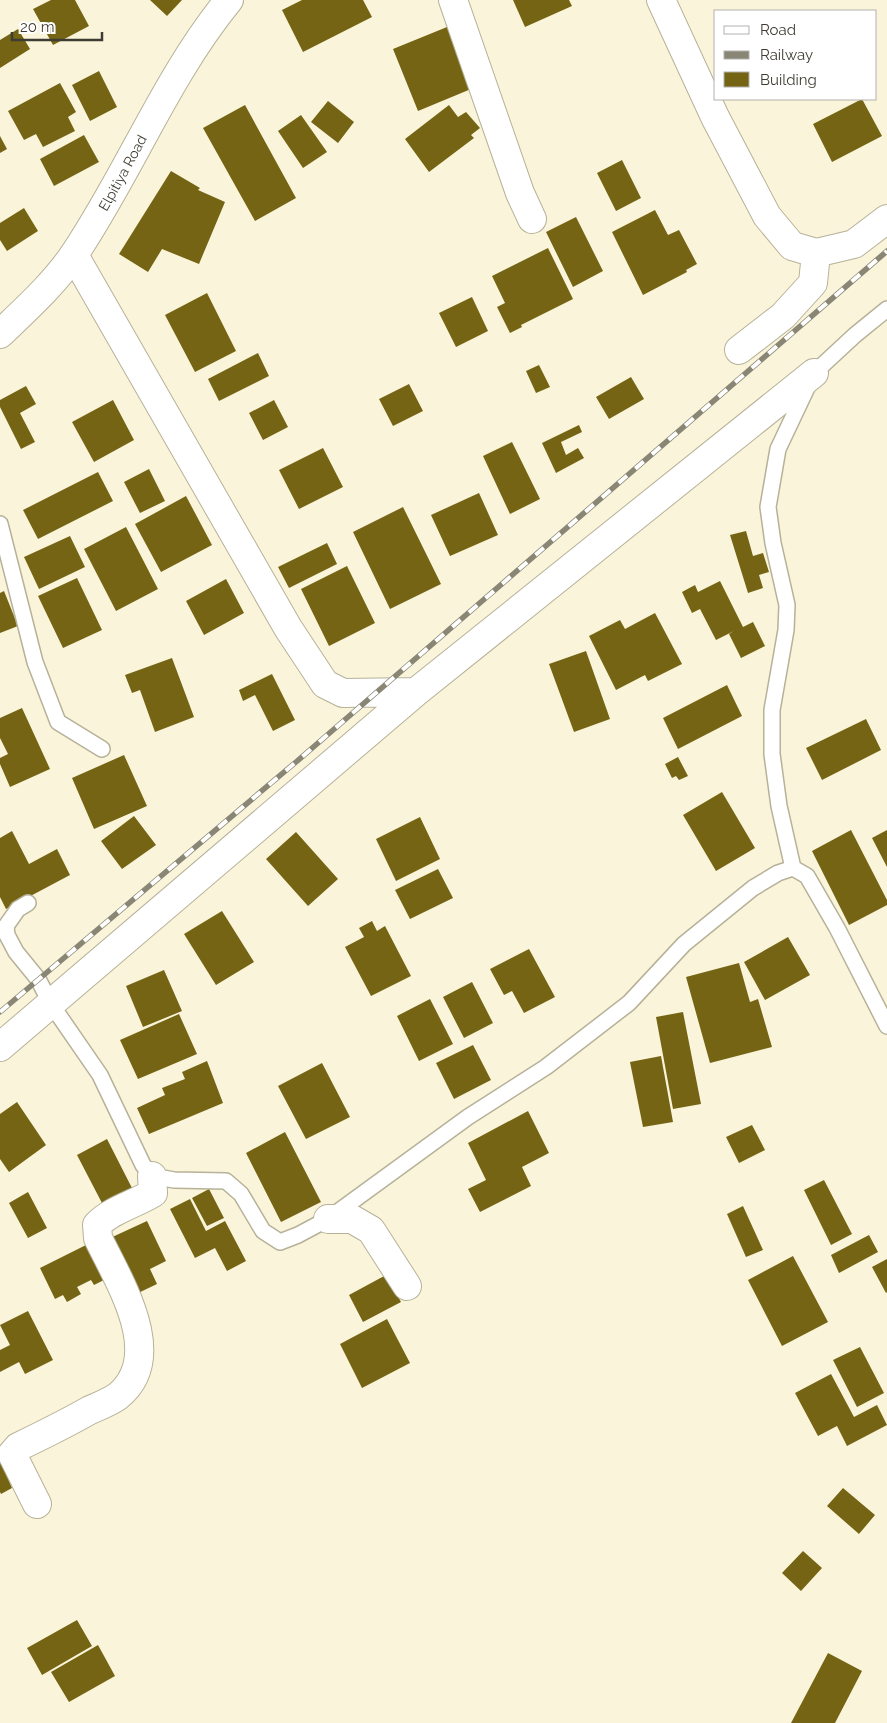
<svg xmlns="http://www.w3.org/2000/svg" width="887" height="1723" font-family="Raleway,sans-serif">
<style>
.building{fill:#746413}
.lines{fill:none;stroke-linecap:round;stroke-linejoin:round}
.service-casing{stroke:#b6b198;stroke-width:18}
.minor-casing{stroke:#b6b198;stroke-width:30}
.primary-casing{stroke:#b6b198;stroke-width:30}
.service{stroke:#fff;stroke-width:15}
.minor{stroke:#fff;stroke-width:28}
.primary{stroke:#fff;stroke-width:28}
.rail-casing{stroke:#8a8676;stroke-width:5.5}
.rail{stroke:#fff;stroke-width:4;stroke-dasharray:11;stroke-linecap:butt}
.labels{text-anchor:middle;dominant-baseline:central;stroke-width:5;stroke-linejoin:round;paint-order:stroke}
.street-label{font-size:14px;fill:#3f3d33;stroke:#fff}
</style>
<rect width="100%" height="100%" fill="#faf5da"/>
<!-- building -->
<path class="building" d="M 51,0 L 75,0 L 89,26 L 53,45 L 33,9 Z
M 150,0 L 182,0 L 167,16 Z
M 302,0 L 363,0 L 372,17 L 303,52 L 282,10 Z
M 513,0 L 569,0 L 572,6 L 525,27 Z
M 447,27 L 471,89 L 418,111 L 393,49 Z
M 18,29 L 30,49 L 0,68 L 0,40 Z
M 99,71 L 117,107 L 90,121 L 72,85 Z
M 60,83 L 76,112 L 68,117 L 75,131 L 43,147 L 36,134 L 24,140 L 8,111 Z
M 862,99 L 882,136 L 832,162 L 813,124 Z
M 328,101 L 354,122 L 338,143 L 311,122 Z
M 245,105 L 296,198 L 255,221 L 203,128 Z
M 449,105 L 458,117 L 466,112 L 480,128 L 471,135 L 474,138 L 429,172 L 405,139 Z
M 301,115 L 327,152 L 303,168 L 278,131 Z
M 84,135 L 99,162 L 54,186 L 40,159 Z
M 0,136 L 7,149 L 0,153 Z
M 622,160 L 641,198 L 616,211 L 597,173 Z
M 171,171 L 200,188 L 198,190 L 225,202 L 199,264 L 162,249 L 148,272 L 119,254 Z
M 24,208 L 38,231 L 7,251 L 0,240 L 0,223 Z
M 655,210 L 668,235 L 679,230 L 697,264 L 686,270 L 687,272 L 643,295 L 612,232 Z
M 576,217 L 603,271 L 573,287 L 546,232 Z
M 548,248 L 573,299 L 521,325 L 522,327 L 510,333 L 497,307 L 505,303 L 492,276 Z
M 207,293 L 236,351 L 195,372 L 165,315 Z
M 472,297 L 488,331 L 456,347 L 439,313 Z
M 258,353 L 269,376 L 219,401 L 208,379 Z
M 539,365 L 550,387 L 536,393 L 526,371 Z
M 631,377 L 644,399 L 609,419 L 596,397 Z
M 409,384 L 423,411 L 393,426 L 379,399 Z
M 26,386 L 36,404 L 20,413 L 35,442 L 21,449 L 0,407 L 0,400 Z
M 113,400 L 134,440 L 94,462 L 72,422 Z
M 274,400 L 288,427 L 263,440 L 249,413 Z
M 579,425 L 582,432 L 561,442 L 566,455 L 578,448 L 584,458 L 556,473 L 542,443 Z
M 512,442 L 540,499 L 510,514 L 483,456 Z
M 323,448 L 343,487 L 299,509 L 279,470 Z
M 149,469 L 165,501 L 140,513 L 124,482 Z
M 98,472 L 113,501 L 38,539 L 23,510 Z
M 479,493 L 498,535 L 450,556 L 431,515 Z
M 186,496 L 212,545 L 161,572 L 135,524 Z
M 403,507 L 441,584 L 390,609 L 353,532 Z
M 126,527 L 158,589 L 116,611 L 84,549 Z
M 746,531 L 753,556 L 763,553 L 769,572 L 759,575 L 763,588 L 748,593 L 730,535 Z
M 70,536 L 85,567 L 39,589 L 24,557 Z
M 327,543 L 337,564 L 289,588 L 278,567 Z
M 347,566 L 375,623 L 329,646 L 301,589 Z
M 77,578 L 102,630 L 63,648 L 38,596 Z
M 226,579 L 244,613 L 204,635 L 186,601 Z
M 720,581 L 743,627 L 753,622 L 765,646 L 741,658 L 729,634 L 734,631 L 716,640 L 700,609 L 692,613 L 682,592 L 695,585 L 698,592 Z
M 4,591 L 18,626 L 0,633 L 0,593 Z
M 655,613 L 682,664 L 648,681 L 645,675 L 616,690 L 589,636 L 620,620 L 625,629 Z
M 586,651 L 610,719 L 574,732 L 549,664 Z
M 172,658 L 194,717 L 155,732 L 140,690 L 132,693 L 125,675 Z
M 272,674 L 295,720 L 273,731 L 255,695 L 243,701 L 239,690 Z
M 727,685 L 742,716 L 678,749 L 663,718 Z
M 22,708 L 50,769 L 10,787 L 0,764 L 0,758 L 8,754 L 0,738 L 0,718 Z
M 866,719 L 881,750 L 822,780 L 806,748 Z
M 124,755 L 147,806 L 94,829 L 72,778 Z
M 678,757 L 688,776 L 679,780 L 676,776 L 672,778 L 665,764 Z
M 722,792 L 755,848 L 716,871 L 683,815 Z
M 134,816 L 156,845 L 122,869 L 101,841 Z
M 420,817 L 440,859 L 396,881 L 376,839 Z
M 851,830 L 887,900 L 887,905 L 849,925 L 812,851 Z
M 887,830 L 887,867 L 872,838 Z
M 12,831 L 29,864 L 57,849 L 70,875 L 6,909 L 0,897 L 0,838 Z
M 296,832 L 338,879 L 308,906 L 266,859 Z
M 438,869 L 453,898 L 410,919 L 395,890 Z
M 222,911 L 254,962 L 216,985 L 184,934 Z
M 372,921 L 377,931 L 385,926 L 411,976 L 371,996 L 345,947 L 364,937 L 359,928 Z
M 788,937 L 810,975 L 765,1000 L 744,962 Z
M 529,949 L 555,997 L 524,1013 L 512,991 L 504,995 L 490,969 Z
M 739,963 L 750,1002 L 758,999 L 772,1047 L 710,1063 L 686,977 Z
M 164,970 L 182,1011 L 143,1027 L 126,986 Z
M 472,982 L 493,1023 L 464,1038 L 443,997 Z
M 430,999 L 453,1044 L 419,1061 L 397,1016 Z
M 683,1012 L 701,1104 L 673,1109 L 656,1017 Z
M 179,1014 L 197,1054 L 138,1079 L 120,1040 Z
M 473,1045 L 491,1080 L 454,1099 L 436,1063 Z
M 661,1056 L 673,1122 L 643,1127 L 630,1062 Z
M 207,1061 L 223,1103 L 149,1134 L 137,1108 L 165,1095 L 162,1088 L 185,1079 L 182,1072 Z
M 322,1063 L 350,1117 L 306,1139 L 278,1086 Z
M 17,1102 L 46,1145 L 9,1172 L 0,1159 L 0,1114 Z
M 528,1111 L 549,1153 L 522,1167 L 531,1186 L 480,1212 L 468,1189 L 486,1180 L 468,1143 Z
M 752,1125 L 765,1150 L 739,1163 L 726,1137 Z
M 285,1132 L 321,1202 L 281,1222 L 246,1153 Z
M 107,1139 L 133,1190 L 103,1205 L 77,1155 Z
M 824,1180 L 852,1234 L 831,1245 L 804,1190 Z
M 209,1189 L 224,1218 L 207,1226 L 192,1198 Z
M 28,1192 L 47,1228 L 28,1238 L 9,1203 Z
M 190,1199 L 206,1231 L 225,1221 L 246,1261 L 227,1271 L 215,1248 L 195,1258 L 170,1209 Z
M 743,1206 L 763,1250 L 746,1257 L 727,1214 Z
M 147,1221 L 166,1261 L 150,1269 L 157,1284 L 134,1295 L 108,1239 Z
M 869,1235 L 878,1252 L 839,1273 L 831,1255 Z
M 88,1244 L 106,1279 L 94,1285 L 91,1280 L 77,1287 L 81,1294 L 67,1302 L 63,1295 L 55,1299 L 40,1268 Z
M 793,1256 L 828,1322 L 782,1346 L 748,1280 Z
M 887,1259 L 887,1292 L 886,1293 L 872,1267 Z
M 386,1275 L 401,1302 L 363,1322 L 349,1295 Z
M 28,1311 L 53,1360 L 25,1374 L 19,1362 L 0,1372 L 0,1350 L 10,1345 L 0,1325 Z
M 387,1319 L 410,1363 L 362,1388 L 340,1344 Z
M 860,1347 L 884,1393 L 857,1407 L 833,1360 Z
M 831,1374 L 854,1417 L 877,1405 L 887,1425 L 847,1446 L 837,1426 L 818,1436 L 795,1393 Z
M 0,1460 L 12,1488 L 1,1494 L 0,1492 Z
M 843,1488 L 875,1515 L 859,1534 L 827,1506 Z
M 803,1551 L 822,1568 L 801,1591 L 782,1573 Z
M 77,1620 L 92,1646 L 42,1675 L 27,1648 Z
M 98,1645 L 115,1676 L 69,1702 L 51,1672 Z
M 828,1653 L 862,1671 L 835,1723 L 791,1723 Z"/>
<g class="lines">
<!-- service casing -->
<g class="service-casing">
<path id="service" d="M 0,524 L 35,662 L 58,722 L 102,749
M 793,868 L 779,806 L 772,754 L 772,710 L 786,630 L 787,605 L 773,543 L 768,507 L 778,449 L 814,373 L 855,335 L 887,309
M 28,903 L 18,909 L 6,926 L 7,935 L 16,952 L 38,979 L 51,1004 L 100,1075 L 143,1165 L 152,1176 L 174,1180 L 226,1181 L 241,1194 L 263,1231 L 280,1242 L 298,1235 L 328,1219 L 468,1117 L 546,1067 L 629,1003 L 684,944 L 753,888 L 778,873 L 793,868 L 807,876 L 837,928 L 887,1026"/>
</g>
<!-- minor casing -->
<g class="minor-casing">
<path id="minor" d="M 453,0 L 520,193 L 532,219
M 661,0 L 715,117 L 767,216 L 792,246 L 816,253 L 854,244 L 887,219
M 74,255 L 288,628 L 325,684 L 343,693 L 416,692
M 739,350 L 783,316 L 813,283 L 816,253
M 0,1047 L 416,692 L 814,373
M 328,1219 L 352,1219 L 371,1230 L 407,1286
M 37,1504 L 12,1454 L 18,1447 C 43,1435 67,1423 90,1410 C 99,1406 110,1402 118,1396 C 167,1356 119,1282 98,1238 L 97,1225 C 111,1210 135,1204 153,1193 L 152,1176"/>
</g>
<!-- primary casing -->
<g class="primary-casing">
<g id="primary">
<path id="s1" d="M 0,334 C 26,309 55,283 75,253 C 130,171 166,77 229,0"/>
</g>
</g>
<!-- service -->
<use href="#service" class="service"/>
<!-- minor -->
<use href="#minor" class="minor"/>
<!-- primary -->
<use href="#primary" class="primary"/>
<!-- rail casing -->
<g class="rail-casing">
<path id="rail" d="M 0,1012 L 296,762 L 887,251"/>
</g>
<!-- rail -->
<use href="#rail" class="rail"/>
</g>
<g class="labels">
<!-- street labels -->
<g class="street-label">
<text stroke="none"><textPath href="#s1" startOffset="204">Elpitiya Road</textPath></text>
</g>
</g>
<!-- legend -->
<rect x="714" y="10" width="162" height="90" fill="#ffffff" stroke="#b2b1ad"/>
<rect x="724" y="26" width="25" height="8" fill="#ffffff" stroke="#b2b1ad"/>
<text x="760" y="35" font-size="15" fill="#3f3d33">Road</text>
<rect x="724" y="51" width="25" height="8" fill="#8a8676" stroke="#b2b1ad"/>
<text x="760" y="60" font-size="15" fill="#3f3d33">Railway</text>
<rect x="724" y="72" width="25" height="15" fill="#746413" stroke="#b2b1ad"/>
<text x="760" y="85" font-size="15" fill="#3f3d33">Building</text>
<!-- scale -->
<path d="M12 32v8h90v-8" fill="none" stroke="#3f3d33" stroke-width="2.5"/>
<text x="20" y="32" font-size="15" fill="#3f3d33" stroke="#ffffff" stroke-width="4" paint-order="stroke">20 m</text>
</svg>
